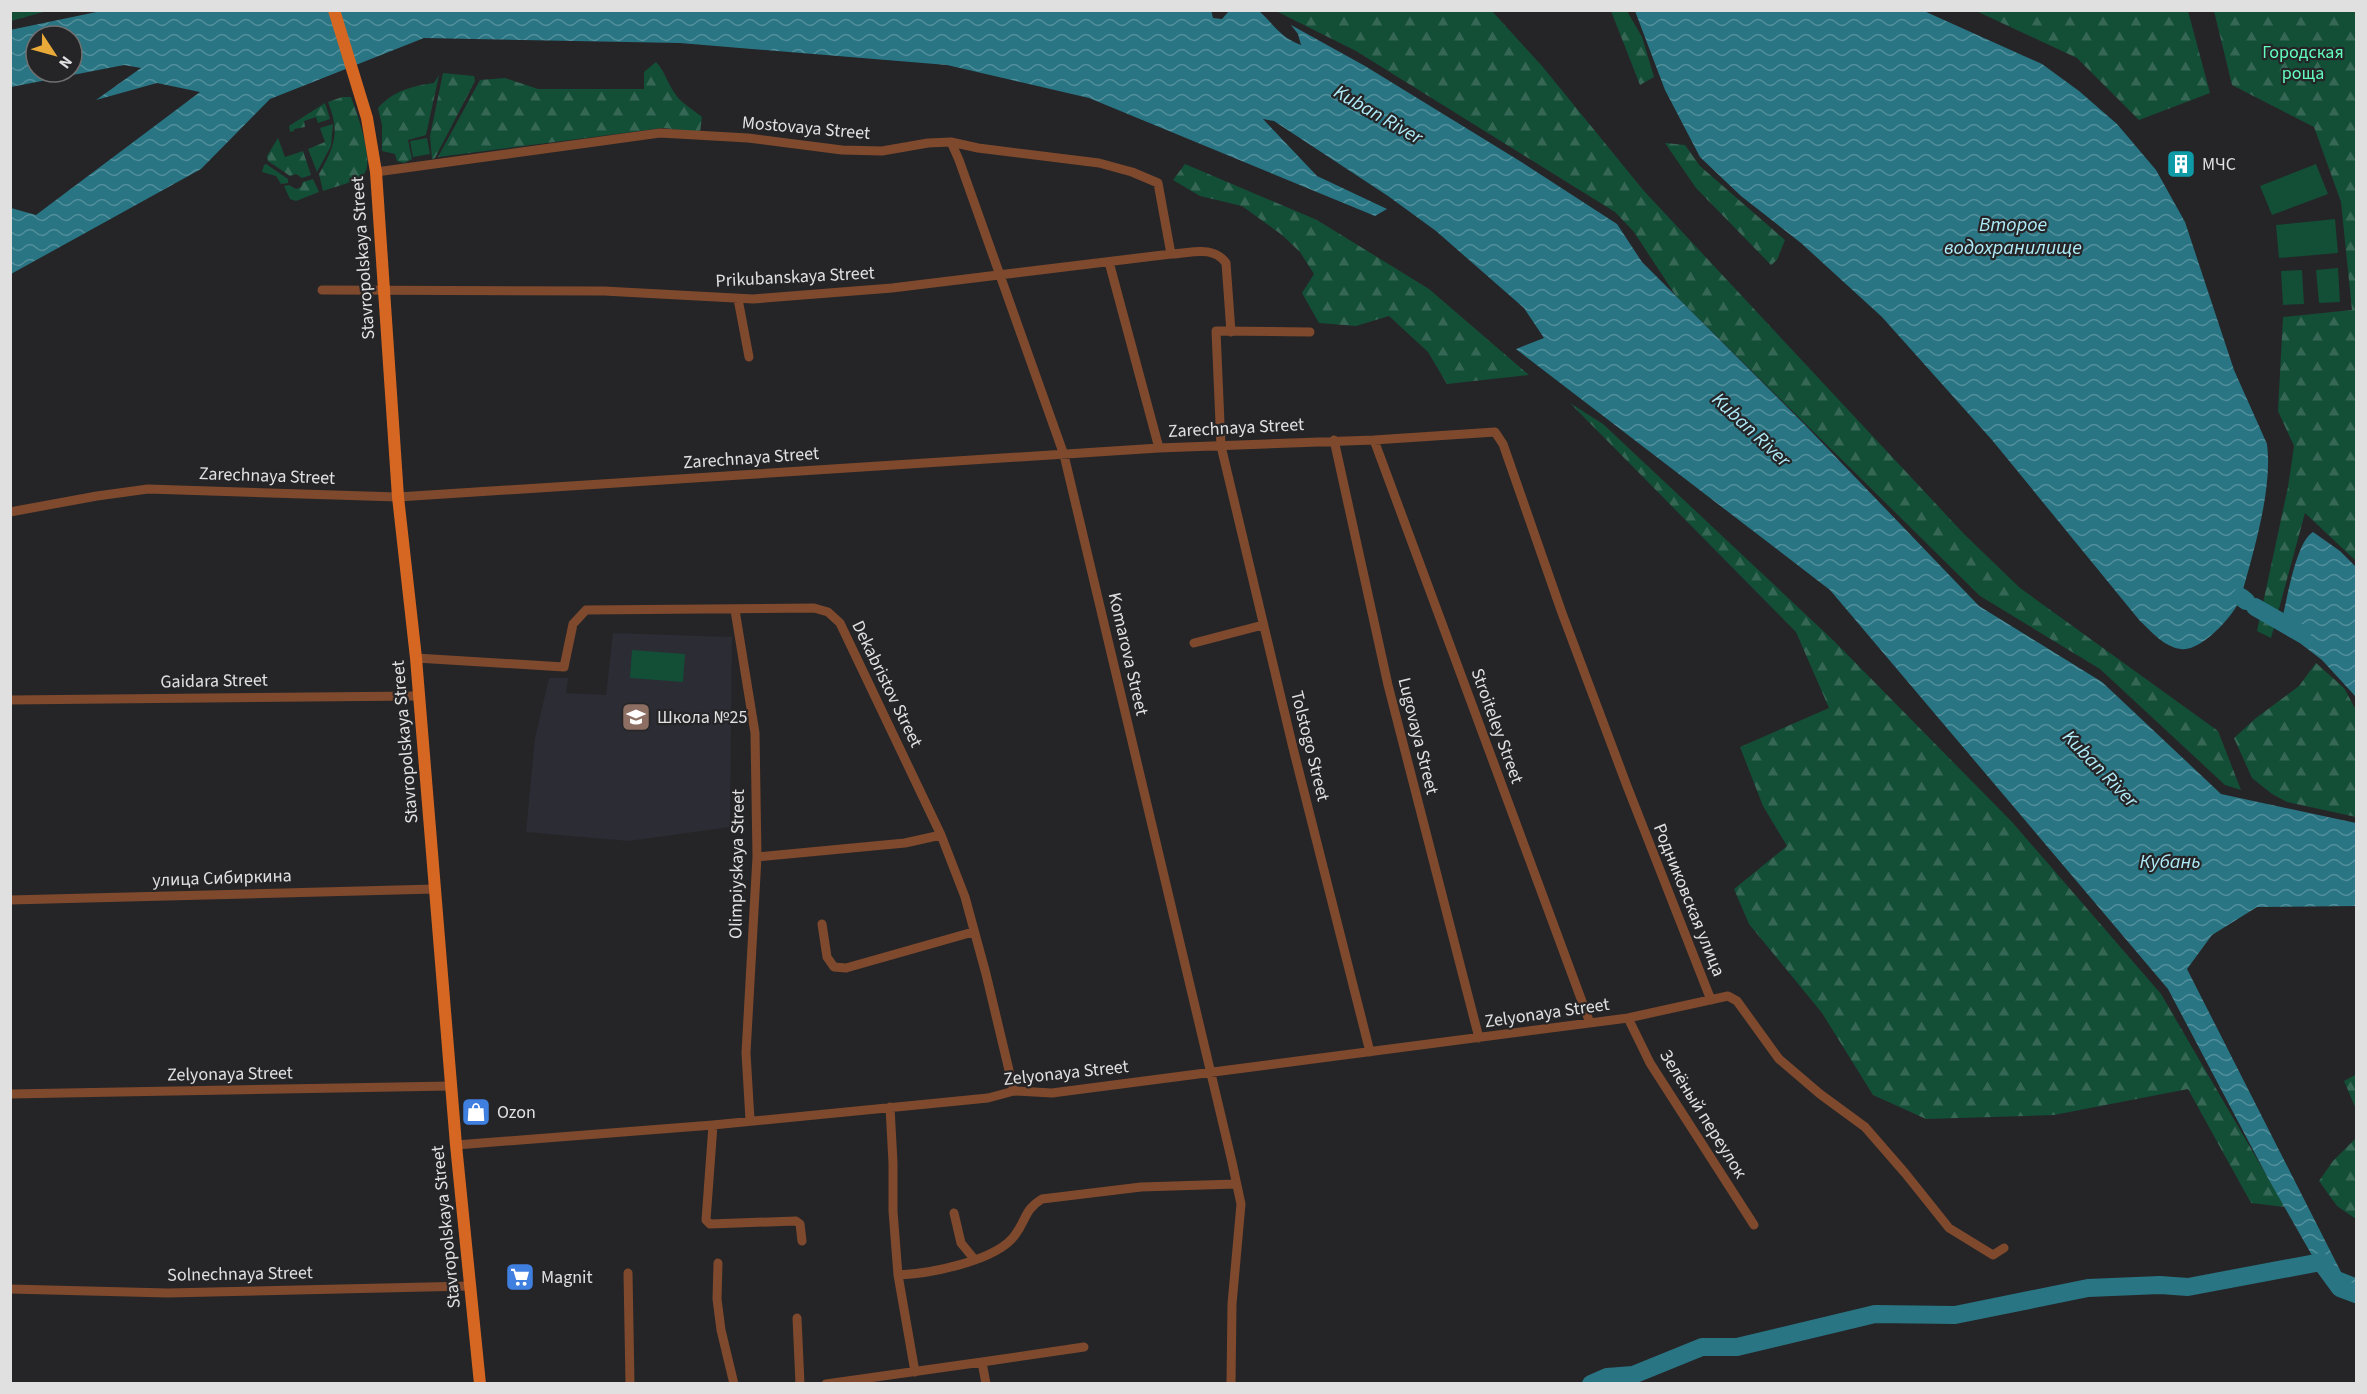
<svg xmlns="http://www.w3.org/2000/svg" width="2367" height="1394" font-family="'Source Sans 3',sans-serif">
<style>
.built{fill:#2b2c34}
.forest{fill:url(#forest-firs)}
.park{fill:#134e37}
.water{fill:url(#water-waves);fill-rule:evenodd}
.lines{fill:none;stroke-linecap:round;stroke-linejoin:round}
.river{stroke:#297584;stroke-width:18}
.minor{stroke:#7f492d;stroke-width:9}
.major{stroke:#d66723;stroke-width:12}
.labels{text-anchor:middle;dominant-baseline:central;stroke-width:4.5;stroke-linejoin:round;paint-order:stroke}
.park-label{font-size:18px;fill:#62fcbf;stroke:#252527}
.street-label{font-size:18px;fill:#e0e0e1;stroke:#252527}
.poi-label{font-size:18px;fill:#e0e0e1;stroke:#252527;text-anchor:start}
.water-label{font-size:20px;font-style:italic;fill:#afebf8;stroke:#252527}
</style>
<defs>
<pattern id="forest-firs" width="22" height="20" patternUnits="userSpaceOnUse" patternTransform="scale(1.5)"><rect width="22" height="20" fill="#134e37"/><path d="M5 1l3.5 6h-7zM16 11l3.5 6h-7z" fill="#356754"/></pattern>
<pattern id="water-waves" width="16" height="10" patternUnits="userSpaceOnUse" patternTransform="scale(1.5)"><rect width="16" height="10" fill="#297584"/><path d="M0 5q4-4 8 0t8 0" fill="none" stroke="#528f9b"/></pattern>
</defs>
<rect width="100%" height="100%" fill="#252527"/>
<!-- built -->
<path class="built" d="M 613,633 L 732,637 L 730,827 L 629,841 L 526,832 L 535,738 L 549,678 L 568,678 L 566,693 L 606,695 Z"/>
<!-- forest -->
<path class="forest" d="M 11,10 L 47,10 L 47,11 L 11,21 Z
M 1276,11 L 1492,11 L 1542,66 L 1644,191 L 1964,534 L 2020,588 L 2218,731 L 2241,790 L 2225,785 L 2100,669 L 1980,596 L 1676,296 L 1634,232 L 1615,212 L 1356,51 Z
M 1611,11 L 1627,11 L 1642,37 L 1654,77 L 1640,85 Z
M 1976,11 L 2188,11 L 2210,93 L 2139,120 L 2077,58 Z
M 2214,11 L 2356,11 L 2356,561 L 2305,513 L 2271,638 L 2257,631 L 2288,487 L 2294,446 L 2278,411 L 2283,317 L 2352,310 L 2341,202 L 2314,127 L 2232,85 Z
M 656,62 C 666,73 667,83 676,95 C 682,104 694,110 702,117 L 700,132 L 663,128 L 438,157 L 480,80 L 505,78 L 538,89 L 644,89 L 644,72 Z
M 443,73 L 474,76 L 475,81 L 435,158 L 432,159 L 430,136 Z
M 439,75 L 426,135 L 408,140 L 412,159 L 404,163 L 397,161 L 395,154 L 382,151 L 382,125 L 378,108 C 393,91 412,86 434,83 Z
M 342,97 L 351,97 C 356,111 376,163 363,175 C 357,182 333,187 323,191 L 319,174 C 335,146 340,132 328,102 Z
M 325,103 L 330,119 L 318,123 L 316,117 L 304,121 L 305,127 L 294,129 L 294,131 L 290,132 L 289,126 Z
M 333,124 L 331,146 L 317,172 L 308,149 L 325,142 L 320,128 Z
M 278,138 L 285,157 L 303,151 L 311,175 L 302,178 L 296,174 L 290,176 L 268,161 L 267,156 Z
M 1665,143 L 1685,145 L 1700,166 L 1785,240 L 1777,260 L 1771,265 L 1696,188 Z
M 266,164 L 288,179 L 288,183 L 281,184 L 276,176 L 262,172 L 264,165 Z
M 1185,164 L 1317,220 L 1429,289 L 1529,375 L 1447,384 L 1428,352 L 1389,316 L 1356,326 L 1319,323 L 1302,293 L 1314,274 L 1300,252 L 1282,235 L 1242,206 L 1200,196 L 1173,180 Z
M 313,179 L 319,192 L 296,201 L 290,199 L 284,186 L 289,185 L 296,189 L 301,187 L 303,182 Z
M 1570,403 L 1603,424 L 1835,642 L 2012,822 L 2161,994 L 2285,1207 L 2251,1203 L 2188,1089 L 2054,1115 L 1926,1119 L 1873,1095 L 1822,1013 L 1749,924 L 1734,889 L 1787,846 L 1763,806 L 1740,747 L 1829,708 L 1796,632 Z
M 2316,663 L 2344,688 L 2356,710 L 2356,817 L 2287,802 L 2272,794 L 2252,778 L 2234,738 L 2256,718 L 2299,686 Z
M 2355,1075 L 2356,1076 L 2356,1109 L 2344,1081 Z
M 2356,1131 L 2356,1219 L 2337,1206 L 2319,1181 L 2333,1161 L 2355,1139 Z"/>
<!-- park -->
<path class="park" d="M 427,138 L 430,154 L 413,157 L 410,141 Z
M 2316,164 L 2328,194 L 2272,215 L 2260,186 Z
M 2335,219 L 2338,253 L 2279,258 L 2276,225 Z
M 2338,268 L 2340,302 L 2319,303 L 2316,270 Z
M 2302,270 L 2304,304 L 2283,305 L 2281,271 Z
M 632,650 L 685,654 L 683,682 L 630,678 Z"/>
<!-- water -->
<path class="water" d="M 106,10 L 1211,10 L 1213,18 L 1222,19 L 1229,11 L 1258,10 C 1274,24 1279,37 1301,45 L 1298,34 L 1291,25 L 1365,66 L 1523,163 L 1617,224 L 1642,262 L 1806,426 L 1979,606 L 2102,682 L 2221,794 L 2356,823 L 2356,906 L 2257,907 L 2212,935 L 2187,969 L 2341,1272 L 2356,1278 L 2356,1301 L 2334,1294 L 2269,1180 L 2168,989 L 1830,590 L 1516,349 L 1544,338 L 1524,308 L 1436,231 L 1388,196 L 1274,121 L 1263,119 L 1317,176 L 1387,209 L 1375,216 L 1089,98 L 947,65 L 680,43 L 424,38 L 270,99 L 201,169 L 11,274 L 11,208 L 36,215 L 200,92 L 157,83 L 96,100 L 141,68 L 124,65 L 11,87 L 10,30 ZM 36,36 L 72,36 L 72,72 L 36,72 Z
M 1635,11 L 1924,11 L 2042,64 L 2079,91 L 2117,124 L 2156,170 L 2185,222 L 2234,370 L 2267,444 C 2273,489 2253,553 2241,597 C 2235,615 2201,652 2181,649 C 2164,647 2152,632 2140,621 L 1992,440 L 1882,317 L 1801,243 L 1741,196 L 1700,157 L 1665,90 Z
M 2313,532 L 2340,551 L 2356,567 L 2356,697 L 2322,660 L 2280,628 C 2286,607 2295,542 2313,532 Z"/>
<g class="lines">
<!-- river -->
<path class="river" d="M 2241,597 L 2246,601
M 2255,607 L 2302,634
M 1591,1384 L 1607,1377 L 1633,1375 L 1702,1347 L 1737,1347 L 1875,1314 L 1955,1315 L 2088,1288 L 2160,1285 L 2188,1287 L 2321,1262 L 2340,1288 L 2356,1294"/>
<!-- minor -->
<path class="minor" d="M 951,142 L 959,160 L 1064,455 L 1232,1162 L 1241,1204 L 1232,1304 L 1231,1384
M 376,172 L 660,133 L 748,138 L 842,150 L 882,151 L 928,143 L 951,142 L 978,148 L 1099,163 L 1132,172 L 1158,183 L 1171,254
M 1109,262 L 1159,448
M 322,290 L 604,291 L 753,299 L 892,288 L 1171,254 C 1192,253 1213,245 1226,263 L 1231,332
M 738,299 L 749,357
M 1310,332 L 1216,331 L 1221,446 L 1293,748 L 1370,1052
M 1334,440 L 1388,685 L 1479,1038
M 1374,440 L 1590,1023
M 10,512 L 97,496 L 148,489 L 398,497 L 1159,448 L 1374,440 L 1495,432 L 1503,444 L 1562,613 L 1627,786 L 1711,1000
M 735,610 L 755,733 L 757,857 L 746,1053 L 750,1120
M 1194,643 L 1263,625
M 416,658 L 564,667 L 573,624 L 586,610 L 814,608 L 828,612 L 840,623 L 941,835 L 965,897 L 986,974 L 1014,1091
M 10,700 L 419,696
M 757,857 L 905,843 L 941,835
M 10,900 L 435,889
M 822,924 L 827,957 L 834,967 L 846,968 L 973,932
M 1628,1018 L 1650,1063 L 1754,1225
M 10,1094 L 451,1086
M 890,1107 L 893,1163 L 893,1211 L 898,1275 L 915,1372
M 713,1125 L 706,1220 L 710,1224 L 796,1221 L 800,1224 L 802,1241
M 456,1145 L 713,1125 L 988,1098 L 1014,1091 L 1052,1093 L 1628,1018 L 1728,996 L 1737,1001 L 1779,1059 L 1820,1094 L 1865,1127 L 1905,1173 L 1949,1228 L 1993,1255 L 2004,1248
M 954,1213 L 961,1243 L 975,1260
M 718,1263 L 717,1299 L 721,1330 L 734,1384
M 628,1273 L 630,1384
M 898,1275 C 928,1274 997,1261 1015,1235 C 1027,1219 1024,1210 1042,1199 L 1141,1187 L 1236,1184
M 10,1289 L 168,1293 L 470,1286
M 797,1318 L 800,1384
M 982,1362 L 1084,1347
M 826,1384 L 982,1362 L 986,1384"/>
<!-- major -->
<path class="major" d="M 334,10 L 367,118 L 376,172 L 398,497 L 416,658 L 456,1145 L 480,1384"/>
</g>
<!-- icons -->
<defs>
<g id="building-square" transform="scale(1.5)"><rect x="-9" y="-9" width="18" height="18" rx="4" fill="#0f9aa8" stroke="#252527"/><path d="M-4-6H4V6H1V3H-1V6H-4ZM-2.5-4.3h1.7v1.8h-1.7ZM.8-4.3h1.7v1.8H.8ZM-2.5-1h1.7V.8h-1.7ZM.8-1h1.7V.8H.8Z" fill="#fff"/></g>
<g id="school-square" transform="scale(1.5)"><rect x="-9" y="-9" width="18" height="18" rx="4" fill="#8d6e63" stroke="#252527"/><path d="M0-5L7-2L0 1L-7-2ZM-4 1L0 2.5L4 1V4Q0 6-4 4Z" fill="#fff"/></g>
<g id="shop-square" transform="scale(1.5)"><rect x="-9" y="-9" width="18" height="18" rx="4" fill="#3f7fe0" stroke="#252527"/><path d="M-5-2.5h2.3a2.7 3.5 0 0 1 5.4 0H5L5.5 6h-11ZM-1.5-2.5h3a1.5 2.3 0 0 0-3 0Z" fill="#fff"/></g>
<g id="supermarket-square" transform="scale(1.5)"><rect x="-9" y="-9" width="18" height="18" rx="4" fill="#3f7fe0" stroke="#252527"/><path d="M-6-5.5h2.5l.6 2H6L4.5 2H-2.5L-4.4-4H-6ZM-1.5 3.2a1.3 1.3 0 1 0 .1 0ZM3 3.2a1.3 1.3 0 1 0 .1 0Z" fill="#fff"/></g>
</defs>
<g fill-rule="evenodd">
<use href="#building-square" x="2181" y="164"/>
<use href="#school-square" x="636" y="717"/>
<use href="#shop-square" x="476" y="1112"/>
<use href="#supermarket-square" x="520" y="1277"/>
</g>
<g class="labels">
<!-- park labels -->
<g class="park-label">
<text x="2303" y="52">Городская<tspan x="2303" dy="21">роща</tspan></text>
</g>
<!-- street labels -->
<g class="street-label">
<text transform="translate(806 128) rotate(5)">Mostovaya Street</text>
<text transform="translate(363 258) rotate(-94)">Stavropolskaya Street</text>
<text transform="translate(795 277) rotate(-3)">Prikubanskaya Street</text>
<text transform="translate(1236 428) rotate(-3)">Zarechnaya Street</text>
<text transform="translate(751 458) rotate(-4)">Zarechnaya Street</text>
<text transform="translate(267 476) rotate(2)">Zarechnaya Street</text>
<text transform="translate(1128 654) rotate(77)">Komarova Street</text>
<text transform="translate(214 681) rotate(-1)">Gaidara Street</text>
<text transform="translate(887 684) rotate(64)">Dekabristov Street</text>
<text transform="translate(1497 726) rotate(70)">Stroiteley Street</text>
<text transform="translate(1418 736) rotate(76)">Lugovaya Street</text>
<text transform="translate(405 742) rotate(-95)">Stavropolskaya Street</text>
<text transform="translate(1310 746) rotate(76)">Tolstogo Street</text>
<text transform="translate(737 864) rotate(-89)">Olimpiyskaya Street</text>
<text transform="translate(222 878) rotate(-2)">улица Сибиркина</text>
<text transform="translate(1689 900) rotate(68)">Родниковская улица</text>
<text transform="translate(1547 1013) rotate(-8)">Zelyonaya Street</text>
<text transform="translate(1066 1073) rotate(-6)">Zelyonaya Street</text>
<text transform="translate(230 1074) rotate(-1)">Zelyonaya Street</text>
<text transform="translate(1703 1114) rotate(58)">Зелёный переулок</text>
<text transform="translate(446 1227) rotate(-96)">Stavropolskaya Street</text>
<text transform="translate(240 1274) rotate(-1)">Solnechnaya Street</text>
</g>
<!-- poi labels -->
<g class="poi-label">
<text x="2202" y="164">МЧС</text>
<text x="657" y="717">Школа №25</text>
<text x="497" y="1112">Ozon</text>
<text x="541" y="1277">Magnit</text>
</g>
<!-- water labels -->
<g class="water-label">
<text transform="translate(1378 115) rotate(30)">Kuban River</text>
<text x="2013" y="225">Второе<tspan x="2013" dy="23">водохранилище</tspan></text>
<text transform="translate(1751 430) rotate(43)">Kuban River</text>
<text transform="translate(2100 769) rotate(46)">Kuban River</text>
<text x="2170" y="862">Кубань</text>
</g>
</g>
<!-- border -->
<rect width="2367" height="1394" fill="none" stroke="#e0e0e1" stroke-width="24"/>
<!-- north arrow -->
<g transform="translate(54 54) rotate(126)"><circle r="28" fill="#252527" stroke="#707071" stroke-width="1.5"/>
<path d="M0-4.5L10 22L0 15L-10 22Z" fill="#eaaa39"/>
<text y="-9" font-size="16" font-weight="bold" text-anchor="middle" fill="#e0e0e1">N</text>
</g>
</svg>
